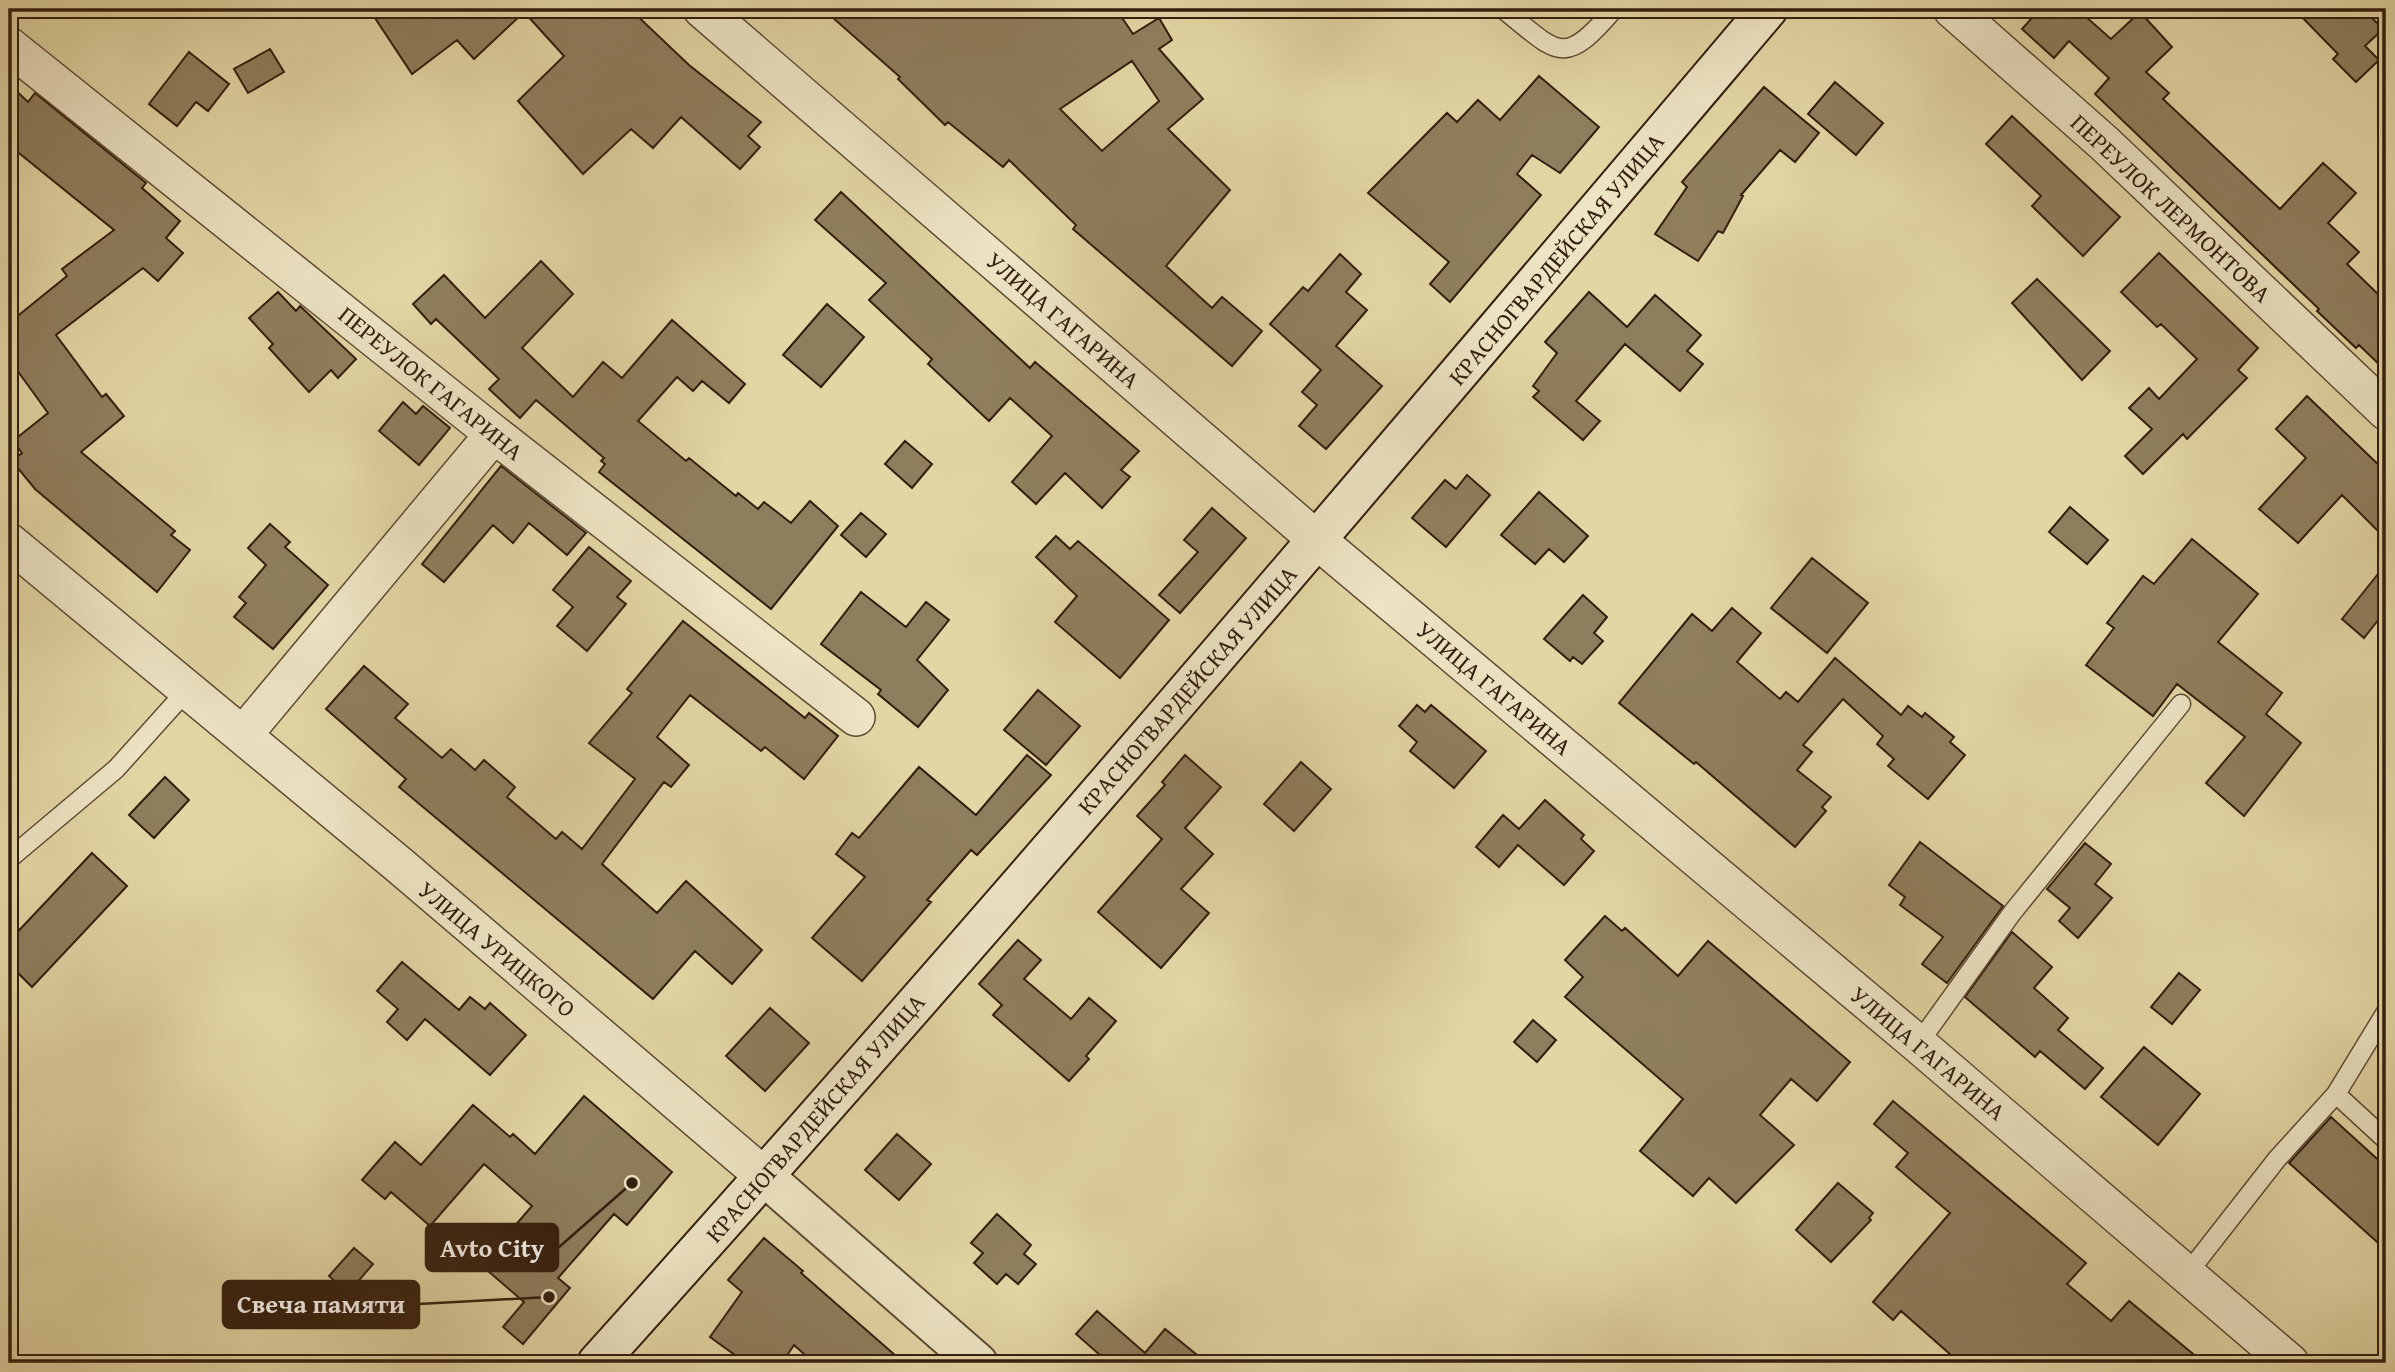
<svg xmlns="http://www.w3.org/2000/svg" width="2395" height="1372" font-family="'Gentium Book Plus',serif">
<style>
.building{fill:#8f7e5d;stroke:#331e0f;stroke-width:2;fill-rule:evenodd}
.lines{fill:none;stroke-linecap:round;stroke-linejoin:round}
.service-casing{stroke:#5f4c34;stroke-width:21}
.minor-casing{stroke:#5f4c34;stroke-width:40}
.tertiary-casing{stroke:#5f4c34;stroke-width:42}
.secondary-casing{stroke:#331e0f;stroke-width:42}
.service{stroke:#ede4c4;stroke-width:18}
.minor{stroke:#ede4c4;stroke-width:37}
.tertiary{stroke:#ede4c4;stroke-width:38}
.secondary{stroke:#ede4c4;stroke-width:38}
.labels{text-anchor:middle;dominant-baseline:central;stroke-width:5;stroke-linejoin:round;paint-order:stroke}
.street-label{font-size:24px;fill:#331e0f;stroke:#ede4c4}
.leader{fill:none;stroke:#331e0f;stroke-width:2.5}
.callout-dot{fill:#331e0f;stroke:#ede4c4;stroke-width:2.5}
.callout{fill:#331e0f;stroke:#331e0f;stroke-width:2.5}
.callout-label{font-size:26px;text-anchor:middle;font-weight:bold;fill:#fff}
</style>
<rect width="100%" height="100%" fill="#e3d6a5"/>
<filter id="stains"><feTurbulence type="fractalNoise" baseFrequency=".00286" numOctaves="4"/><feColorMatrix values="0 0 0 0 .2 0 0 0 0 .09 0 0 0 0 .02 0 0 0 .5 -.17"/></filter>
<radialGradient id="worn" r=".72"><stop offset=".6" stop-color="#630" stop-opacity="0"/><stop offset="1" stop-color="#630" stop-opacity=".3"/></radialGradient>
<!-- building -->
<path class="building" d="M 390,9 L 630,9 L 689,65 L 761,122 L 748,136 L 760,147 L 740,169 L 681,117 L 653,148 L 631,129 L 583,174 L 518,101 L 564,56 L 524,12 L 474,59 L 457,40 L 412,74 L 375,18 Z
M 823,9 L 1116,9 L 1133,34 L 1159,18 L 1172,40 L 1159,49 L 1203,99 L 1168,129 L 1230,190 L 1166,266 L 1212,308 L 1222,297 L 1262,331 L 1232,366 L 1073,229 L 1076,225 L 1009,160 L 1003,167 L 948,122 L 945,125 L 898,79 L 900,77 ZM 1132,61 L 1159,101 L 1102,151 L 1060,109 Z
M 2040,9 L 2077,9 L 2111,39 L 2140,12 L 2172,47 L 2146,72 L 2169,93 L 2163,99 L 2280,209 L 2323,163 L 2356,193 L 2328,223 L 2359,252 L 2347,264 L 2386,302 L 2386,371 L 2359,345 L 2356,348 L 2317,311 L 2319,309 L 2095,94 L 2109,78 L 2069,41 L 2054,58 L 2022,29 Z
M 2294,9 L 2363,9 L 2383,29 L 2365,46 L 2379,60 L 2356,82 L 2333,59 L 2338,54 Z
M 270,49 L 284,72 L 248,93 L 234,69 Z
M 189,52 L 229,84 L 208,111 L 196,102 L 177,126 L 149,104 Z
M 1539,76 L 1599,127 L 1560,173 L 1532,155 L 1517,174 L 1541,195 L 1450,302 L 1430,284 L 1449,262 L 1368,193 L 1447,113 L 1457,122 L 1478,100 L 1500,120 Z
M 1835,82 L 1883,123 L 1856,155 L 1808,114 Z
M 9,84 L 28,102 L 35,93 L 146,183 L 142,188 L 180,221 L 166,238 L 183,253 L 158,281 L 143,268 L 56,335 L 102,397 L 106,394 L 124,416 L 81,452 L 175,531 L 171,535 L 190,550 L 157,592 L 35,489 L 12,461 L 22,453 L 13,441 L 48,413 L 9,359 L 9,323 L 67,276 L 62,269 L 114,230 L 9,145 Z
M 1764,87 L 1819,133 L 1795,162 L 1780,150 L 1741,195 L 1743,196 L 1723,233 L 1718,231 L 1698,261 L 1655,234 L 1687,187 L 1682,182 Z
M 2012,116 L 2120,217 L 2083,256 L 2032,206 L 2041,196 L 1986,144 Z
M 841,192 L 1030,368 L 1035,362 L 1139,451 L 1121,470 L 1130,477 L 1102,508 L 1065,473 L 1036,504 L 1012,482 L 1052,436 L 1010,398 L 989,421 L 928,364 L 932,359 L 869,300 L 886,283 L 815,220 Z
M 2159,253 L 2258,348 L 2238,370 L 2247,378 L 2187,439 L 2183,434 L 2143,474 L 2125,456 L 2152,429 L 2129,408 L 2149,388 L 2159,399 L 2197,359 L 2161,324 L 2157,327 L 2121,292 Z
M 1340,254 L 1361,274 L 1346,292 L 1367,310 L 1336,346 L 1382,386 L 1326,449 L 1299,426 L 1317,405 L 1302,392 L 1321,370 L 1270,324 L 1303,287 L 1308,291 Z
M 541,261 L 573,294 L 522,348 L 573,397 L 603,362 L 622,378 L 672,320 L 745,384 L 729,403 L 702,381 L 693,391 L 677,377 L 638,421 L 686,461 L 689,458 L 736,496 L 738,493 L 758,509 L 764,502 L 791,523 L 810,501 L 838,526 L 771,609 L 599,472 L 605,464 L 601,461 L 604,458 L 536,400 L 520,418 L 489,389 L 499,379 L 436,319 L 431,324 L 413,304 L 444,275 L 485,318 Z
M 2037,279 L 2110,351 L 2082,380 L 2012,303 Z
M 278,292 L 296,311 L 300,306 L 356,359 L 338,378 L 331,370 L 309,392 L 269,348 L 273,344 L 249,318 Z
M 1589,292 L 1627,327 L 1655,295 L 1701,335 L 1687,351 L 1703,364 L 1680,391 L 1625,344 L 1576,401 L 1600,421 L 1583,440 L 1533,397 L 1539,391 L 1533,386 L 1557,353 L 1545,342 Z
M 827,304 L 864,337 L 821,387 L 783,355 Z
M 2307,396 L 2386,472 L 2386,539 L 2342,495 L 2298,543 L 2259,509 L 2306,458 L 2276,429 Z
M 403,402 L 416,414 L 423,406 L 450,428 L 419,465 L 379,431 Z
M 905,441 L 932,464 L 912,488 L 885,464 Z
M 501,466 L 586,533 L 567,555 L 529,523 L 513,543 L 493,525 L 444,582 L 422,564 Z
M 1467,475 L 1490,495 L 1446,547 L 1412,518 L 1445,480 L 1456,489 Z
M 1539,492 L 1588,536 L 1564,562 L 1549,549 L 1535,564 L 1501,535 Z
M 2070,507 L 2108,540 L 2087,564 L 2049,532 Z
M 1212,508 L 1246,538 L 1180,613 L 1159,595 L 1198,552 L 1184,540 Z
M 861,513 L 886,534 L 866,557 L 841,535 Z
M 270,524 L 290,542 L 285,547 L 328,585 L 273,649 L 234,617 L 246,603 L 239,597 L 266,565 L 248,548 Z
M 1056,536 L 1070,549 L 1078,541 L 1169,620 L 1120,678 L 1055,622 L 1077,596 L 1036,557 Z
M 2192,539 L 2258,594 L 2218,642 L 2282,693 L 2266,714 L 2301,743 L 2244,816 L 2206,783 L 2245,737 L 2177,684 L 2153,716 L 2086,665 L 2114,628 L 2107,623 L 2143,576 L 2154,584 Z
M 589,547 L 631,581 L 617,597 L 626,604 L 587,651 L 557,626 L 573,607 L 553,590 Z
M 1812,558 L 1868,603 L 1827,653 L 1771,608 Z
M 2386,564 L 2386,610 L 2364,638 L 2342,619 Z
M 861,592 L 906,627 L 926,602 L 949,620 L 917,660 L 948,690 L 918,727 L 878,694 L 881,690 L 821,644 Z
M 1583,595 L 1607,617 L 1594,633 L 1603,641 L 1582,664 L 1573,657 L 1570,661 L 1544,639 Z
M 1732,608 L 1761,633 L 1737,662 L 1780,699 L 1786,692 L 1798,702 L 1835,658 L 1901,715 L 1908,706 L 1922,717 L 1925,713 L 1954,737 L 1950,742 L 1965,755 L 1928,799 L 1888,766 L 1894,759 L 1877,744 L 1883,736 L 1843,699 L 1803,745 L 1812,752 L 1797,770 L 1831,797 L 1822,807 L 1826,811 L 1795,847 L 1696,762 L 1694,764 L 1619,703 L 1692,614 L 1712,631 Z
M 683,621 L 805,718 L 809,713 L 838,736 L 804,779 L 765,747 L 761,751 L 690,695 L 657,737 L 689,765 L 671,787 L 664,782 L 602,864 L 657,913 L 686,881 L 762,950 L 732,984 L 695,951 L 653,999 L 399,787 L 406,779 L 326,709 L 364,666 L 408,704 L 395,718 L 442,758 L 451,749 L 475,770 L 484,760 L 515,787 L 507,797 L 556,839 L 562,832 L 582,849 L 635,779 L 589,743 L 632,693 L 627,689 Z
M 1038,690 L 1080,726 L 1046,765 L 1004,730 Z
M 1417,705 L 1425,712 L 1431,705 L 1486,751 L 1454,788 L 1410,751 L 1417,742 L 1399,726 Z
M 1027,755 L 1051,775 L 977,855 L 971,850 L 927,900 L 931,902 L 862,981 L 812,938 L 865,877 L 836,854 L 852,833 L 859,838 L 919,767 L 976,815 Z
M 1185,755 L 1221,787 L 1185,828 L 1213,854 L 1181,889 L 1209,913 L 1161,968 L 1098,912 L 1162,839 L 1137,816 L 1165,785 L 1162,782 Z
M 1301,762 L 1331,789 L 1294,831 L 1264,804 Z
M 165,777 L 189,800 L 154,838 L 129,815 Z
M 1545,800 L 1584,835 L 1581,839 L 1594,851 L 1564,885 L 1518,845 L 1499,867 L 1476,847 L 1503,815 L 1519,829 Z
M 1920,842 L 2003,906 L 1947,983 L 1922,964 L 1943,937 L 1900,905 L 1905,897 L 1889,885 Z
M 2085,843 L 2111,864 L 2095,884 L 2112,898 L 2078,938 L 2059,921 L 2070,908 L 2047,889 Z
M 92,853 L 127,886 L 32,987 L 9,964 L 9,941 Z
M 1605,916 L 1622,931 L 1625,928 L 1678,976 L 1708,941 L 1850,1062 L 1817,1101 L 1791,1079 L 1760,1115 L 1794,1145 L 1736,1203 L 1709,1178 L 1693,1196 L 1640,1151 L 1683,1099 L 1565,997 L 1583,977 L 1565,960 Z
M 2012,932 L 2052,967 L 2034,988 L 2068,1018 L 2058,1030 L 2103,1068 L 2085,1089 L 2040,1051 L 2035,1057 L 1965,997 Z
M 1018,940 L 1041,960 L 1024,979 L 1071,1019 L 1089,998 L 1116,1021 L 1086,1056 L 1089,1059 L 1069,1081 L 993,1015 L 1002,1005 L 979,984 Z
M 402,962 L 459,1010 L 470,997 L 485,1009 L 490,1003 L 526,1035 L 490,1075 L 425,1019 L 407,1040 L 387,1022 L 398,1009 L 377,991 Z
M 2179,973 L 2200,990 L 2172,1024 L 2151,1007 Z
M 770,1008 L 809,1043 L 765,1091 L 726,1056 Z
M 1533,1020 L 1556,1040 L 1537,1062 L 1514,1042 Z
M 2144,1047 L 2200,1094 L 2158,1145 L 2101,1097 Z
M 584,1096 L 672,1172 L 627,1225 L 614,1214 L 558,1278 L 570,1288 L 523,1344 L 503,1327 L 524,1302 L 481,1265 L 532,1206 L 484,1164 L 430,1226 L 391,1192 L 385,1199 L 362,1180 L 395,1142 L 421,1165 L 473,1105 L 510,1137 L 513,1134 L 535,1154 Z
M 1893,1101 L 2086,1263 L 2067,1284 L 2111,1321 L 2129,1301 L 2204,1363 L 1960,1363 L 1901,1311 L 1893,1320 L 1873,1302 L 1950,1213 L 1896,1167 L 1908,1153 L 1874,1124 Z
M 2331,1117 L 2386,1167 L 2386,1250 L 2289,1163 Z
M 897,1134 L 931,1164 L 899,1200 L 865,1170 Z
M 1838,1183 L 1873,1213 L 1869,1218 L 1871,1220 L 1831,1262 L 1796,1230 Z
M 997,1214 L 1031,1245 L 1024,1254 L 1036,1264 L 1018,1284 L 1006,1274 L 997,1284 L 974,1263 L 983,1253 L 971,1243 Z
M 764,1238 L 803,1271 L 801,1273 L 904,1363 L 814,1363 L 794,1345 L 782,1363 L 746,1363 L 710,1337 L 742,1292 L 728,1280 Z
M 354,1248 L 373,1264 L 348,1293 L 329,1276 Z
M 1097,1311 L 1145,1353 L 1165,1329 L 1207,1363 L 1109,1363 L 1076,1334 Z"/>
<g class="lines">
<!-- service casing -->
<g class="service-casing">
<path id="service" d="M 1503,9 C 1558,53 1563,69 1614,9
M 9,859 L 116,769 L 188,689
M 2386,1012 L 2336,1094 L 2386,1140
M 1918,1044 L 2012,913 L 2181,704
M 2187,1274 L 2277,1159 L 2336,1094"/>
</g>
<!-- minor casing -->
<g class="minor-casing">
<path id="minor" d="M 702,9 L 1317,540 L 1918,1044 L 2290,1363
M 1952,9 L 2104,143 L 2386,411
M 9,46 L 494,434 L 856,717
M 9,542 L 398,864 L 765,1177
M 243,735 L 494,434"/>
</g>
<!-- tertiary casing -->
<g class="tertiary-casing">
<path id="tertiary" d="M 765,1177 L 978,1363"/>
</g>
<!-- secondary casing -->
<g class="secondary-casing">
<path id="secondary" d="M 597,1363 C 996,920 1382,464 1768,9"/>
</g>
<!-- service -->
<use href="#service" class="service"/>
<!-- minor -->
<use href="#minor" class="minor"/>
<!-- tertiary -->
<use href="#tertiary" class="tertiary"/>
<!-- secondary -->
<use href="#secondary" class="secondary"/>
</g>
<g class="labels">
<!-- street labels -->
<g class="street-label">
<text transform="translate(2171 208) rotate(43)">ПЕРЕУЛОК ЛЕРМОНТОВА</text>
<text transform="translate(1556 259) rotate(-50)">КРАСНОГВАРДЕЙСКАЯ УЛИЦА</text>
<text transform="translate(1063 320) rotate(41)">УЛИЦА ГАГАРИНА</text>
<text transform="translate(431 383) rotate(39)">ПЕРЕУЛОК ГАГАРИНА</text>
<text transform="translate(1494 688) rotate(40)">УЛИЦА ГАГАРИНА</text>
<text transform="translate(1187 690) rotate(-49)">КРАСНОГВАРДЕЙСКАЯ УЛИЦА</text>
<text transform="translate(497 949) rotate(40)">УЛИЦА УРИЦКОГО</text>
<text transform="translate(1928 1053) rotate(40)">УЛИЦА ГАГАРИНА</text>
<text transform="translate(815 1118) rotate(-49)">КРАСНОГВАРДЕЙСКАЯ УЛИЦА</text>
</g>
</g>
<!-- callouts -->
<path class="leader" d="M632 1183L558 1248M549 1297L419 1304"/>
<g class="callout-dot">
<circle cx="632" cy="1183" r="7"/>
<circle cx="549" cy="1297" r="7"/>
</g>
<g class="callout">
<rect x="426" y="1224" width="132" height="47" rx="7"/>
<rect x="223" y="1281" width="196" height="47" rx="7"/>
</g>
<g class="callout-label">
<text x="492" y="1257">Avto City</text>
<text x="321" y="1313">Свеча памяти</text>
</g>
<!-- margin -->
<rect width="2395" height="1372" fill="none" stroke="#e3d6a5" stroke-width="35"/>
<rect x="10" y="10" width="2374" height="1351" fill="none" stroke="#331e0f" stroke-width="3.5"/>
<rect x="18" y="18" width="2360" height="1337" fill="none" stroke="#331e0f" stroke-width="2"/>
<rect width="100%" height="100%" filter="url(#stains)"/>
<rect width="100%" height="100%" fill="url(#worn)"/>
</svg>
